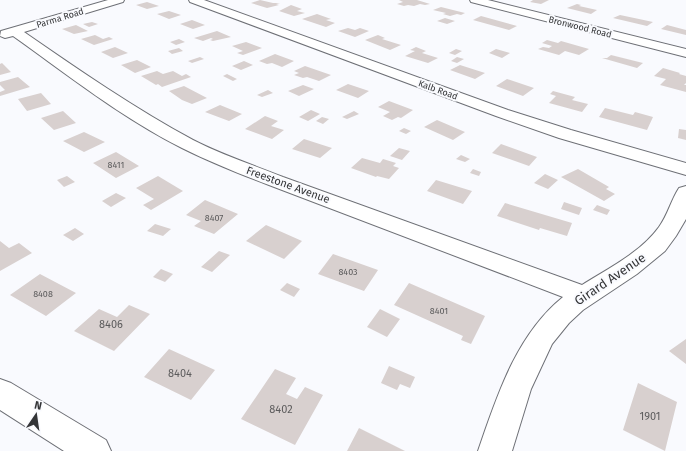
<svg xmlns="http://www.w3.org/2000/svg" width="686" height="451" font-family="'Fira Sans',sans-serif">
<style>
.building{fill:#d8d0cf}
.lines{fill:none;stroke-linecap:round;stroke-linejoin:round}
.minor-casing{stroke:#6e7076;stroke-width:2}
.minor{fill:#fff;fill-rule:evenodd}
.labels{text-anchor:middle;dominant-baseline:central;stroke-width:4;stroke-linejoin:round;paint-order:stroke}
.far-street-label{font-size:9px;fill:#343537;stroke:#f9fafe}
.number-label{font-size:9px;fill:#5d5c5d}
.street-label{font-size:11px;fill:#343537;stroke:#f9fafe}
.near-number-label{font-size:11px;fill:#5d5c5d}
.near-street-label{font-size:13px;fill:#343537;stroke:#f9fafe}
</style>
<rect width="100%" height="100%" fill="#f9fafe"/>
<!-- building -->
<path class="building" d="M 260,0 L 273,3 L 280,3 L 276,4 L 279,5 L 267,8 L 251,3 Z
M 399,0 L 417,0 L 430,4 L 425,5 L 420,4 L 414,6 L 408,5 L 404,6 L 397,4 L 403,2 Z
M 533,0 L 549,0 L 541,4 L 530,2 Z
M 147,2 L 159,6 L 147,9 L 136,5 Z
M 577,4 L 581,5 L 579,6 L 597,10 L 591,14 L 567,8 Z
M 291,5 L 302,9 L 297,11 L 305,13 L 294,16 L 279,11 Z
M 441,7 L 465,13 L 461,15 L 457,14 L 450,16 L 443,14 L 446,13 L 433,10 Z
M 169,11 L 181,15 L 169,19 L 157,14 Z
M 317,14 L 331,19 L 326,20 L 335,23 L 326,27 L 302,19 Z
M 620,15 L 639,19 L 653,22 L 647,26 L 613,18 Z
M 481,16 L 517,26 L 509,30 L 473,20 Z
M 445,18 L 455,21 L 447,24 L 437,21 Z
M 192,20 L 205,25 L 193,29 L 180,24 Z
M 92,22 L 98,24 L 89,27 L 83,24 Z
M 76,25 L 88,31 L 74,34 L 62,29 Z
M 667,25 L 686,30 L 686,35 L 661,29 Z
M 348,28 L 355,30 L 360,28 L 369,31 L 355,37 L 338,31 Z
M 217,31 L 231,37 L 213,41 L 210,40 L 213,39 L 211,38 L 203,41 L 194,38 Z
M 95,35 L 103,39 L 109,37 L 113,39 L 94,45 L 81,39 Z
M 378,35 L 385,38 L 382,39 L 401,45 L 390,50 L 365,40 Z
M 179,39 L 185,42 L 176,45 L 170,42 Z
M 547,40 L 558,43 L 561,41 L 589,49 L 579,55 L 565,51 L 559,55 L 538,49 L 543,47 L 549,48 L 552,46 L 542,43 Z
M 246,42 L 262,48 L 243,55 L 237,53 L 243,51 L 232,46 Z
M 115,47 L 128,53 L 113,58 L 101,52 Z
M 416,47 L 426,51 L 422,53 L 438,58 L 428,63 L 405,56 L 415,51 L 410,50 Z
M 179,48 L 183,51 L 172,54 L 168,51 Z
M 456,49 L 462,51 L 455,55 L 449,53 Z
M 496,49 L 510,53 L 502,58 L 489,53 Z
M 275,54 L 294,61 L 282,67 L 272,63 L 267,64 L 259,61 Z
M 611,55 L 643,63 L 637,68 L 602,58 L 607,58 Z
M 200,57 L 204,59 L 192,63 L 188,61 Z
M 457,57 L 464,59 L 457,63 L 451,61 Z
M 137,60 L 151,67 L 135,73 L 121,65 Z
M 244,61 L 253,65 L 241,70 L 232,66 Z
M 2,63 L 11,72 L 0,75 L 0,64 Z
M 460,65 L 485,73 L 475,79 L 450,70 Z
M 305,66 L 331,75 L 319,81 L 307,77 L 303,78 L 294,75 L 299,73 L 294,71 Z
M 663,68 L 680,73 L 679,74 L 686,76 L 686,83 L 684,85 L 686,85 L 686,92 L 660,85 L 666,79 L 654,76 Z
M 157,71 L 163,74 L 173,71 L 182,76 L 186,74 L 191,77 L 162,87 L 158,84 L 156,85 L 141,76 Z
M 227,74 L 237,79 L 233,81 L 223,76 Z
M 18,77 L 30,87 L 0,96 L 0,92 L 5,90 L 0,85 L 0,82 Z
M 507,79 L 534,88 L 523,96 L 496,86 Z
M 348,84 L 369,91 L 358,98 L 336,90 Z
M 303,85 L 314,89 L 299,96 L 288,91 Z
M 184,86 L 207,98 L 192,104 L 182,100 L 169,91 Z
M 268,90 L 273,93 L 262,97 L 257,95 Z
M 553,91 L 575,97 L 572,100 L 588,104 L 582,112 L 549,103 L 556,96 L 550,94 Z
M 41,93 L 51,104 L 27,111 L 18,99 Z
M 389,101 L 413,110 L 401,118 L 398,117 L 392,120 L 383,116 L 390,112 L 378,107 Z
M 220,105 L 242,114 L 229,121 L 205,112 Z
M 605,108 L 633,115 L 635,112 L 653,117 L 647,130 L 599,117 Z
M 311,110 L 320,114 L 308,121 L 299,117 Z
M 63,111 L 76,123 L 54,130 L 41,118 Z
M 354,111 L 359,114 L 347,119 L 342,117 Z
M 265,116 L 278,121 L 271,126 L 284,130 L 272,139 L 245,129 Z
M 322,117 L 329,119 L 323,124 L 316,121 Z
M 437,120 L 465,132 L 453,140 L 424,127 Z
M 404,128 L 411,131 L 406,134 L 399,131 Z
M 679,129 L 686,130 L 686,140 L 678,138 Z
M 84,132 L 105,142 L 84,152 L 63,141 Z
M 304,139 L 332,148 L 320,158 L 292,149 Z
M 501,144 L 537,157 L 529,166 L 492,153 Z
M 399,148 L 410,151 L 402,160 L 390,156 Z
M 116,152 L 139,166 L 116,178 L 93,163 Z
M 461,155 L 470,159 L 465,162 L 456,159 Z
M 362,158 L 380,163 L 383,159 L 396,163 L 393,166 L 399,168 L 389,179 L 377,176 L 376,177 L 351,168 Z
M 473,169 L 481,172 L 479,176 L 470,173 Z
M 578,169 L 609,187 L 606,189 L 615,194 L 604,201 L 561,177 Z
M 545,174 L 558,180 L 548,189 L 534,183 Z
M 67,176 L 75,182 L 64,187 L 57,180 Z
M 158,176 L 183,191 L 151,210 L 143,205 L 154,199 L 136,188 Z
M 436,180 L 472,191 L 463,204 L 427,191 Z
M 116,193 L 126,198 L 111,207 L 102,201 Z
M 205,200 L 238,214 L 214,234 L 194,226 L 201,221 L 186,215 Z
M 564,202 L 582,208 L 579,215 L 561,209 Z
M 505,203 L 572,223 L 567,236 L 540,228 L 539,230 L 497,216 Z
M 597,205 L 610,210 L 607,215 L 593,210 Z
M 155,224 L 171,229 L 163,236 L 147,231 Z
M 266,225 L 302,241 L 284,259 L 246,241 Z
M 75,228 L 84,234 L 73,241 L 63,235 Z
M 0,241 L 9,248 L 19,243 L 32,253 L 0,271 Z
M 219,251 L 230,255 L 212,272 L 201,267 Z
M 333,254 L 378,270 L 364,291 L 318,274 Z
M 161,269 L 173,274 L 165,282 L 153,277 Z
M 40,274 L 76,293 L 46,316 L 10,295 Z
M 287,283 L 300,289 L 294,297 L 280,290 Z
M 409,283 L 485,316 L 471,344 L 461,340 L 463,336 L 394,305 Z
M 129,305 L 150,314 L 114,351 L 74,331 L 99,309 L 117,317 Z
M 380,309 L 400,319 L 387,337 L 367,327 Z
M 686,339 L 686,364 L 669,351 Z
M 169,349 L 215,370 L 191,400 L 144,377 Z
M 389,366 L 415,377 L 410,388 L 400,384 L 397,390 L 381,383 Z
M 275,369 L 296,378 L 286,394 L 297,399 L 305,387 L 323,395 L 295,445 L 241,419 Z
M 638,383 L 677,402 L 665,451 L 623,430 Z
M 359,428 L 405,451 L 347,451 Z"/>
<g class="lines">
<!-- minor casing -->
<g class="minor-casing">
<path id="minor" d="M 108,0 L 124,0 L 123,2 L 24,32 C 79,70 134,108 193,140 C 222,155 253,165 283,177 L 582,285 C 609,268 640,253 659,227 C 668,215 671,200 679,188 L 686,186 L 686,219 L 676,236 L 665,251 L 637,274 L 583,310 L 569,323 L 552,344 L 531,389 L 512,451 L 478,451 C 497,396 516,335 563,297 L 269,185 C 240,174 210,162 182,148 C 122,118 68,75 13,36 L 5,38 L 0,36 L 1,31 Z
M 189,0 L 204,0 L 508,110 L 571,130 L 686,163 L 686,175 L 559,138 L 496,116 L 190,2 Z
M 470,0 L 488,0 L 686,49 L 686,57 L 471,2 Z
M 0,379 L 11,383 L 106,440 L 111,451 L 64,451 L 0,410 Z"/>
</g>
<!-- minor -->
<use href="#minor" class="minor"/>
</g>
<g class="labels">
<!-- far-street labels -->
<g class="far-street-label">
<text transform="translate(60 18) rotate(-17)">Parma Road</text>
<text transform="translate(580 27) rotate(14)">Bronwood Road</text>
<text transform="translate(438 90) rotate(20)">Kalb Road</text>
</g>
<!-- number labels -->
<g class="number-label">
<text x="116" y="165">8411</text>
<text x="214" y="218">8407</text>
<text x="348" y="272">8403</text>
<text x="43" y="294">8408</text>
<text x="439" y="311">8401</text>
</g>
<!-- street labels -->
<g class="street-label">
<text transform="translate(288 185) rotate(20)">Freestone Avenue</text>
</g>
<!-- near-number labels -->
<g class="near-number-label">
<text x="111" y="324">8406</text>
<text x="180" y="373">8404</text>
<text x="281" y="409">8402</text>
<text x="650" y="416">1901</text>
</g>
<!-- near-street labels -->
<g class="near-street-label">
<text transform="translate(610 279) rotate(-34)">Girard Avenue</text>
</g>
</g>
<!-- north arrow -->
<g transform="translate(36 415) rotate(13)" stroke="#f9fafe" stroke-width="3" paint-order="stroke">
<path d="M0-3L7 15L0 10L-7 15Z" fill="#343537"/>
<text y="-6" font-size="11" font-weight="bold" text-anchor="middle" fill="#343537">N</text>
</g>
</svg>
